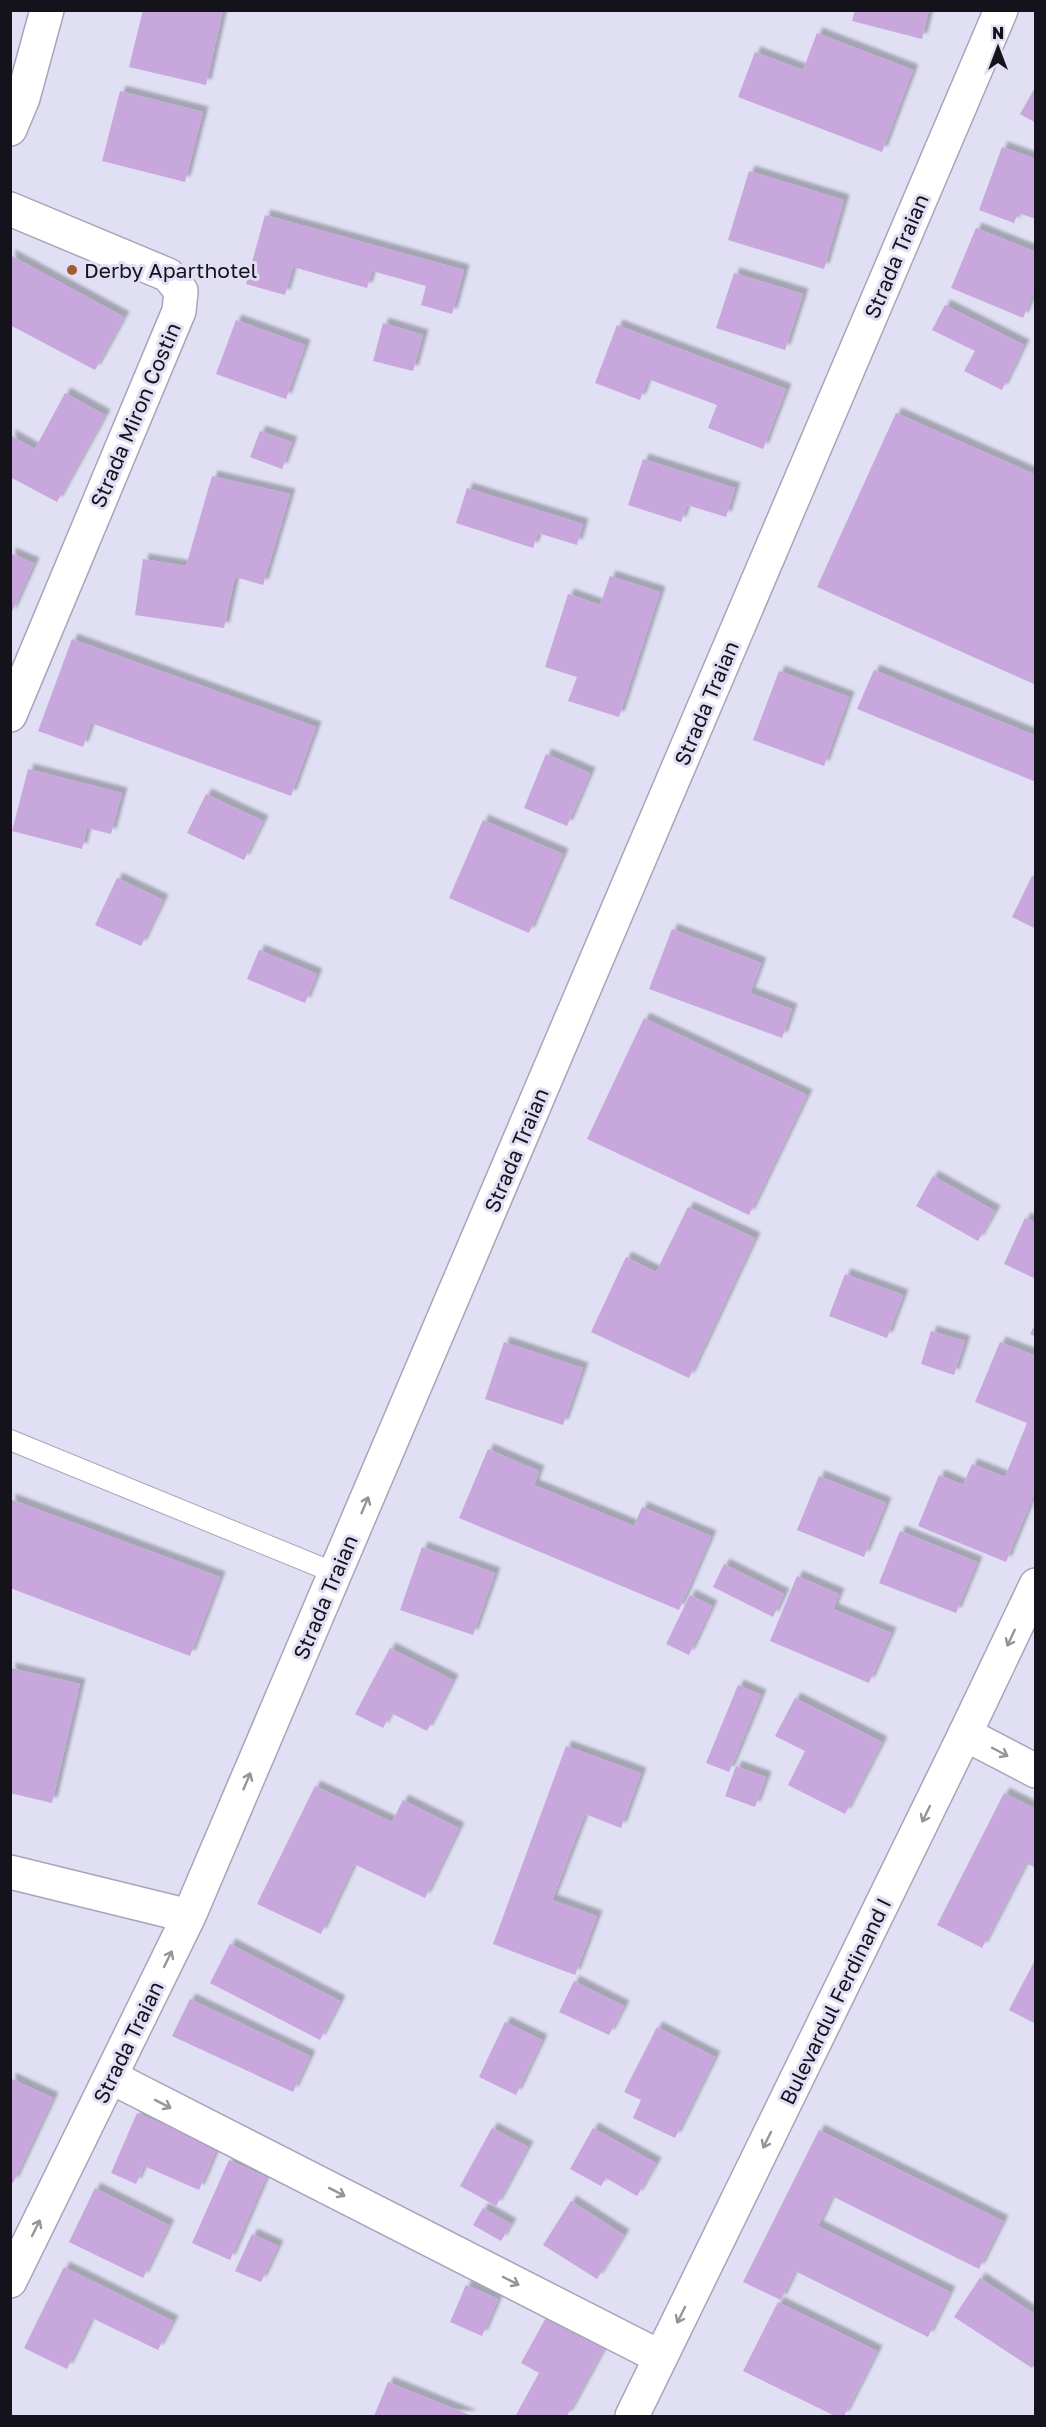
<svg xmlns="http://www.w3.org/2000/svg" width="1046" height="2427" font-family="'Golos Text',sans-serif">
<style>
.building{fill:#c8a7dc;filter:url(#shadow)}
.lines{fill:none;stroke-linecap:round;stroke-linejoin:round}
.lane-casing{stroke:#a6a5b9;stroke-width:22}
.street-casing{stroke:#a6a5b9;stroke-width:36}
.secondary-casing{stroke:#a6a5b9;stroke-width:36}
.lane{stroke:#fff;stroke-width:20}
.street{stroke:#fff;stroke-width:33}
.secondary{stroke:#fff;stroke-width:33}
.oneway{stroke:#959598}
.poi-dot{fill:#a15c30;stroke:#e0dff4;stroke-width:2}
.labels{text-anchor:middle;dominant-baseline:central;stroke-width:6;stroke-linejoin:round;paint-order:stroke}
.street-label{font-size:21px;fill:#14131b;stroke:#e0dff4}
.poi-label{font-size:21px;fill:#14131b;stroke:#e0dff4;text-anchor:start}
</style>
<defs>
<filter id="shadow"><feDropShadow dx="5.5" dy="-5.5" stdDeviation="1.5" flood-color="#0004"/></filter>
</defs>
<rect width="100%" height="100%" fill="#e0dff4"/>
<!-- building -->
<path class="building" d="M 143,10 L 223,10 L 206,85 L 129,67 Z
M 855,10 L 929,10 L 922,39 L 852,21 Z
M 817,33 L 913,70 L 882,152 L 738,97 L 755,52 L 803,70 Z
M 1036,86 L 1036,123 L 1020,114 Z
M 120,91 L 203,112 L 185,182 L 102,161 Z
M 1002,147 L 1036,159 L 1036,219 L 1018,213 L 1014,223 L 979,210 Z
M 749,171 L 844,200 L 824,269 L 728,240 Z
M 265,215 L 464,270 L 452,314 L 421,305 L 426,286 L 372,271 L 367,288 L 293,267 L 285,295 L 246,284 Z
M 976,228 L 1036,252 L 1036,287 L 1023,318 L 951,288 Z
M 10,255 L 124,317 L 95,370 L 10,325 Z
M 734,273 L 803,294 L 785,350 L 716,328 Z
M 945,305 L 1024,345 L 1002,390 L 964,371 L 975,351 L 932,330 Z
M 236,320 L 305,345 L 286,399 L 216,374 Z
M 383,323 L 423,335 L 413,371 L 373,361 Z
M 617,325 L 786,389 L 763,449 L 708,428 L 717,405 L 648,379 L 640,400 L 595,383 Z
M 65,393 L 105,415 L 57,502 L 10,477 L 10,435 L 35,449 Z
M 896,413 L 1036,475 L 1036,685 L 817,587 Z
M 260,431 L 292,442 L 282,469 L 250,457 Z
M 643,459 L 735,488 L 726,517 L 687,505 L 681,522 L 628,505 Z
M 212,476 L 290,494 L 263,585 L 235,577 L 224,628 L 135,615 L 143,559 L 186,566 Z
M 467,488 L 583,524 L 577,545 L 538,533 L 533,548 L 456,523 Z
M 10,553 L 34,563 L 10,616 Z
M 610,576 L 660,592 L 619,717 L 568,701 L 577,677 L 545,667 L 568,594 L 600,605 Z
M 72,639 L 316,727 L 291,796 L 91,723 L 83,747 L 38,731 Z
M 874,670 L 1036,736 L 1036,782 L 857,709 Z
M 779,671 L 849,697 L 824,766 L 753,740 Z
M 546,754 L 590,773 L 567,826 L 524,808 Z
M 28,769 L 122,793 L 111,834 L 87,828 L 82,849 L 12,831 Z
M 206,794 L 263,821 L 244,860 L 187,833 Z
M 483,820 L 563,854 L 529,933 L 449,898 Z
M 1032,876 L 1036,878 L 1036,929 L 1012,917 Z
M 117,878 L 163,900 L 141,946 L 95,925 Z
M 672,929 L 761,963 L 750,993 L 792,1009 L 782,1038 L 649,989 Z
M 259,950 L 317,974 L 305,1003 L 247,979 Z
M 644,1018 L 807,1095 L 749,1215 L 587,1139 Z
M 933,1176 L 995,1211 L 978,1241 L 916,1206 Z
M 688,1207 L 755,1238 L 689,1378 L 591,1332 L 626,1257 L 656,1272 Z
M 1025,1218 L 1036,1223 L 1036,1279 L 1004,1264 Z
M 845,1274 L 903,1295 L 887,1338 L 829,1316 Z
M 1036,1323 L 1036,1337 L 1030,1334 Z
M 931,1331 L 965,1341 L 954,1375 L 921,1364 Z
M 504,1342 L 583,1368 L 563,1425 L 485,1399 Z
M 1000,1342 L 1036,1356 L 1036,1489 L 1006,1562 L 918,1526 L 939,1475 L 963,1485 L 972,1464 L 1005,1477 L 1027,1423 L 975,1402 Z
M 488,1449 L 539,1471 L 534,1485 L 634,1526 L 642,1507 L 711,1536 L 679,1610 L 459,1518 Z
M 819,1476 L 886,1503 L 864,1557 L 797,1530 Z
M 10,1499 L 220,1577 L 190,1656 L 10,1588 Z
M 900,1531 L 977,1562 L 956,1613 L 879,1583 Z
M 422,1547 L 495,1573 L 473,1635 L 400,1610 Z
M 724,1564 L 784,1594 L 773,1617 L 713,1587 Z
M 797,1576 L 839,1594 L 833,1609 L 891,1633 L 869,1683 L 770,1641 Z
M 690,1595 L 712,1606 L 689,1655 L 666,1644 Z
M 390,1648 L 453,1680 L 427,1731 L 391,1713 L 383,1728 L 355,1714 Z
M 10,1668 L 80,1684 L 52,1803 L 10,1793 Z
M 738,1685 L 761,1695 L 729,1772 L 706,1763 Z
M 795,1698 L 882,1742 L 845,1814 L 788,1785 L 805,1751 L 775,1736 Z
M 566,1746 L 641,1773 L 621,1828 L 585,1814 L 552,1900 L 597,1916 L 575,1975 L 493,1944 Z
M 736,1766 L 766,1777 L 755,1807 L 725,1796 Z
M 315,1786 L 392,1822 L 403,1800 L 459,1828 L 425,1898 L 354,1864 L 321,1934 L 257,1904 Z
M 1004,1793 L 1036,1809 L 1036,1868 L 1026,1863 L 982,1948 L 937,1925 Z
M 230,1944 L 340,2001 L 320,2040 L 210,1983 Z
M 1036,1958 L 1036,2024 L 1009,2010 Z
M 574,1981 L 624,2006 L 609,2035 L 559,2012 Z
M 190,1999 L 310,2056 L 293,2092 L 172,2036 Z
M 505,2022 L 542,2040 L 516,2095 L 479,2077 Z
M 657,2027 L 715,2057 L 675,2138 L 633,2118 L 641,2100 L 624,2092 Z
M 10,2078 L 53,2098 L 13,2183 L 10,2182 Z
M 137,2113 L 217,2148 L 199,2190 L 144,2166 L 136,2184 L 111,2173 Z
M 492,2128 L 528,2147 L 496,2206 L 460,2186 Z
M 593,2128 L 656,2163 L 637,2196 L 606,2178 L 601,2186 L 570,2169 Z
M 819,2130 L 1003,2221 L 979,2269 L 832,2196 L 818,2226 L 950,2292 L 928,2337 L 795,2271 L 781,2300 L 743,2282 Z
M 229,2160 L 266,2177 L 230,2260 L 192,2243 Z
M 95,2188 L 169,2225 L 143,2278 L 69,2242 Z
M 571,2201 L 624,2235 L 597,2279 L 543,2245 Z
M 483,2208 L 511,2224 L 501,2241 L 473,2225 Z
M 252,2234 L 278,2246 L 261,2282 L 235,2271 Z
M 64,2267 L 173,2321 L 158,2350 L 92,2318 L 67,2369 L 24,2348 Z
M 980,2278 L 1036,2315 L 1036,2363 L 1032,2368 L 954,2317 Z
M 466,2285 L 498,2299 L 482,2336 L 450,2322 Z
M 778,2302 L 877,2351 L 844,2416 L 835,2416 L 743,2371 Z
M 547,2316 L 605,2346 L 567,2416 L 519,2416 L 516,2415 L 539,2373 L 521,2363 Z
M 388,2382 L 472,2416 L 374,2416 Z"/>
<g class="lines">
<!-- lane casing -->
<g class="lane-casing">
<path id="lane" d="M 10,1440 L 335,1573"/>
</g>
<!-- street casing -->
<g class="street-casing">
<path id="street" d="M 10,209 L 168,275 L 181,291 L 179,311 L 10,715
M 965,1734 L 1036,1771
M 10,1872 L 189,1916
M 111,2077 L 660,2357
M 10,2281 L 189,1916 L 1001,10"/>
</g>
<!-- secondary casing -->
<g class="secondary-casing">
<path id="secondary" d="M 10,129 L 23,98 L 47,10
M 632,2416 L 965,1734 L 1036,1585"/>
</g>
<!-- lane -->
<use href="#lane" class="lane"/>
<!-- street -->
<use href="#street" class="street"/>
<!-- secondary -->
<use href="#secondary" class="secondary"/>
</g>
<!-- one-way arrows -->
<defs><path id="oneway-shaft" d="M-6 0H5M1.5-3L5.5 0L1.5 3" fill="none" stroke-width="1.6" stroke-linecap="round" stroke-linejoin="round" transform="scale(1.5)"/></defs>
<g class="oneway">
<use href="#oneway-shaft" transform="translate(365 1505) rotate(-67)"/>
<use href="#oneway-shaft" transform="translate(1011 1638) rotate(115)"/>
<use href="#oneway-shaft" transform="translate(1000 1752) rotate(28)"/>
<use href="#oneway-shaft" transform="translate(247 1781) rotate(-67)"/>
<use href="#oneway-shaft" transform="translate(926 1814) rotate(116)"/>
<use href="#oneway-shaft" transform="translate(168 1959) rotate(-64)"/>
<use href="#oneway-shaft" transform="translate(163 2104) rotate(27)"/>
<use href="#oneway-shaft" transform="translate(767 2140) rotate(116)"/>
<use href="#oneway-shaft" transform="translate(337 2192) rotate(27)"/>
<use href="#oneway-shaft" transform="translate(36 2228) rotate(-64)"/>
<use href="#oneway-shaft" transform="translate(511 2281) rotate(27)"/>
<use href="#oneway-shaft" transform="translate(681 2315) rotate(116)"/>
</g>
<!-- markers -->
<circle class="poi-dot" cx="72" cy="270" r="6"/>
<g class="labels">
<!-- street labels -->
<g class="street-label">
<text transform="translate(896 256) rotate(-67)">Strada Traian</text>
<text transform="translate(135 415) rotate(-67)">Strada Miron Costin</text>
<text transform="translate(706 703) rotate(-67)">Strada Traian</text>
<text transform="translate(516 1150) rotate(-67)">Strada Traian</text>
<text transform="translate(325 1597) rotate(-67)">Strada Traian</text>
<text transform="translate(835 2001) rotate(-64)">Bulevardul Ferdinand I</text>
<text transform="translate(128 2042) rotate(-64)">Strada Traian</text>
</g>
<!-- poi labels -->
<g class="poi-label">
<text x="84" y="270">Derby Aparthotel</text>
</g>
</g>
<!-- border -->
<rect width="1046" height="2427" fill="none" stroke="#14131b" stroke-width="24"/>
<!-- north arrow -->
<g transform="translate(998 48)" stroke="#e0dff4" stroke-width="4.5" paint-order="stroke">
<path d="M0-4.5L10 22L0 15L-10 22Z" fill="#14131b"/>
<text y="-9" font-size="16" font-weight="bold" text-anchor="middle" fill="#14131b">N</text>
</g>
</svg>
